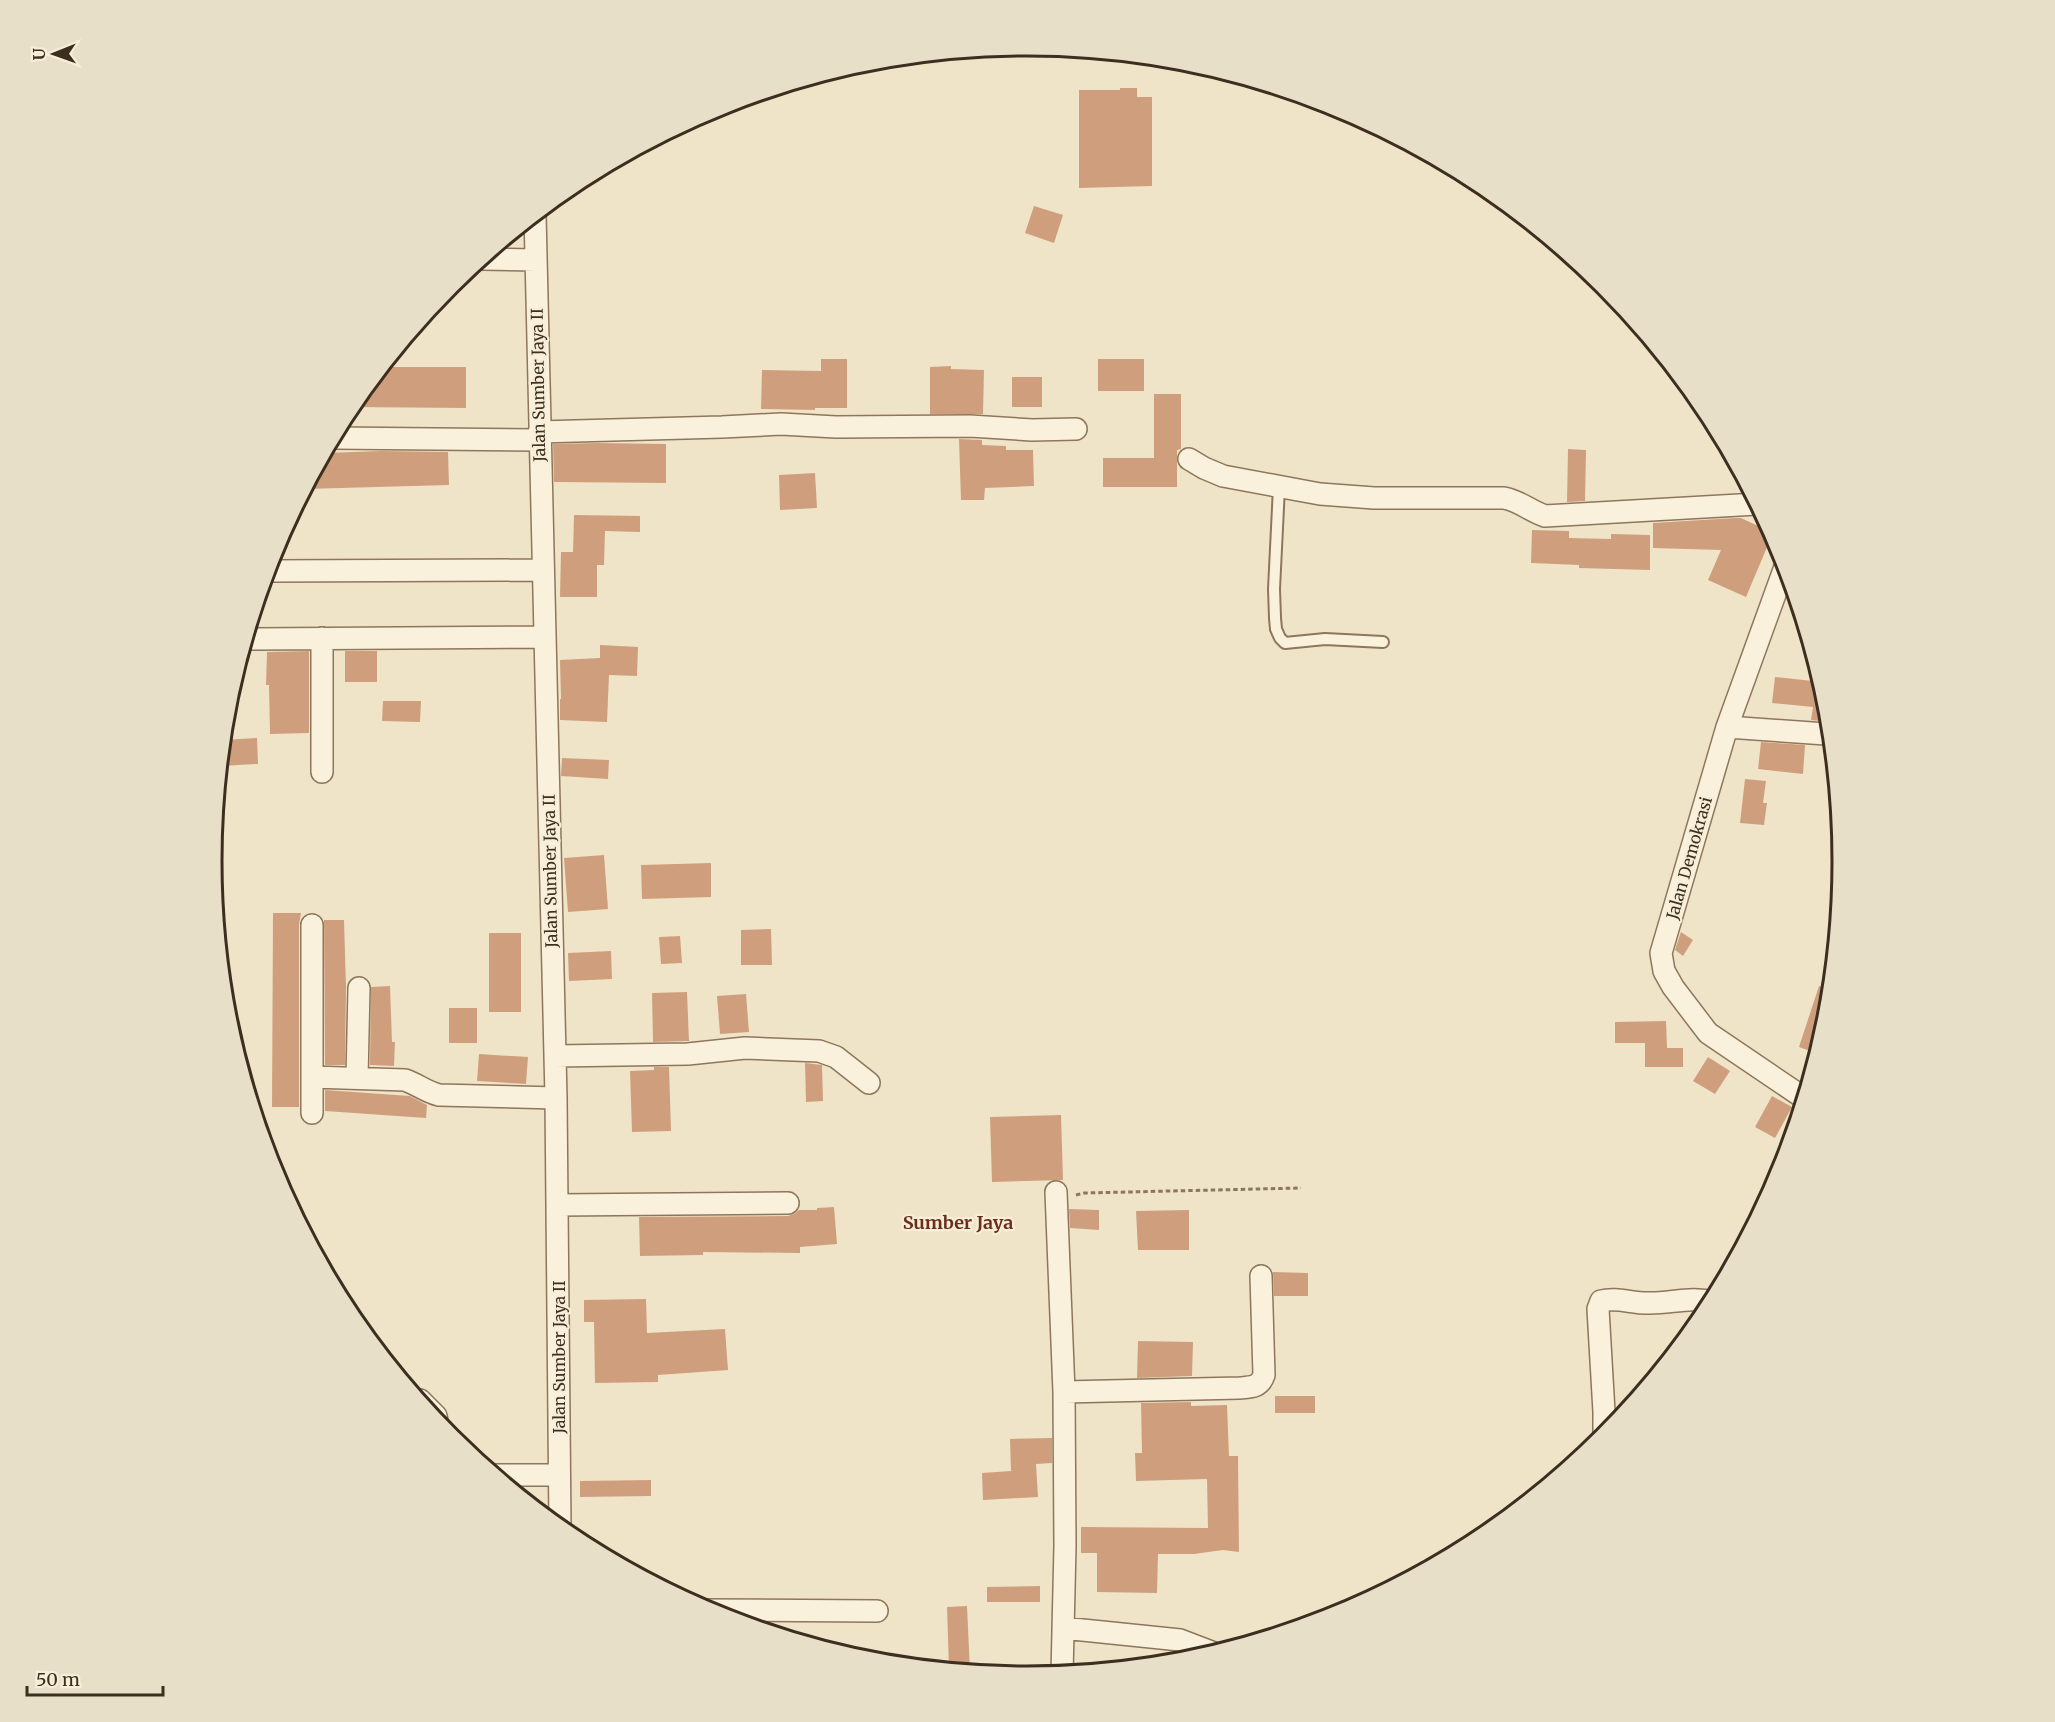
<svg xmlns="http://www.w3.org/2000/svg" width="2055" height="1722" font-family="Merriweather,serif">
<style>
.building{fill:#cf9f7d}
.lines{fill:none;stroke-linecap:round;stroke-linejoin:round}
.lane-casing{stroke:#8d765c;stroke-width:14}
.street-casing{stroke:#8d765c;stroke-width:24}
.path{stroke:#8d765c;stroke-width:3;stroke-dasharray:4.5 3;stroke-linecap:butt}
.lane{stroke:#faf1dc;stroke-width:10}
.street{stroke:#faf1dc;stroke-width:21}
.labels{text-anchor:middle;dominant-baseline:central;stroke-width:4.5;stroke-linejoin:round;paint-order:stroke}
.street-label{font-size:16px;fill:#3d2e20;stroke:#f7eed8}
.neighbourhood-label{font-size:18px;font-weight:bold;fill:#6b2e1e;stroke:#f7eed8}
.rim{fill:none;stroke:#3d2e20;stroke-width:3}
</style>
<rect width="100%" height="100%" fill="#f0e4c8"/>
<!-- building -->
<path class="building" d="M 1120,88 L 1137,88 L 1137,97 L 1152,97 L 1152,186 L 1079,188 L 1079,90 L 1120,90 Z
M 1034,206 L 1063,215 L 1054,243 L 1025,233 Z
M 821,359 L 847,359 L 847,408 L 815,408 L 815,410 L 761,409 L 762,370 L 821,371 Z
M 1098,359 L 1144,359 L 1144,391 L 1098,391 Z
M 951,366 L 951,369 L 984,370 L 983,414 L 930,414 L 930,367 Z
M 383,367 L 466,367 L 466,408 L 349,407 Z
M 1012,377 L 1042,377 L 1042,407 L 1012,407 Z
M 1154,394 L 1181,394 L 1181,449 L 1177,450 L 1177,487 L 1103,487 L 1103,458 L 1154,458 Z
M 959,439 L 982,440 L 982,445 L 1006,446 L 1006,450 L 1033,450 L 1034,486 L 985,488 L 984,500 L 961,500 Z
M 597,443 L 666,444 L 666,483 L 554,482 L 553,444 Z
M 1568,449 L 1586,450 L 1585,501 L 1567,502 Z
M 381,451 L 448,452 L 449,485 L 305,489 L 325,453 Z
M 815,473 L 817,508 L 780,510 L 779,475 Z
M 574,515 L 640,516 L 640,532 L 605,531 L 604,565 L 597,565 L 597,597 L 560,597 L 561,552 L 573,552 Z
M 1735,518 L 1741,518 L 1773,533 L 1746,597 L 1708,580 L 1721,550 L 1653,548 L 1653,523 Z
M 1532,530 L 1569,531 L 1569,538 L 1611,539 L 1611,534 L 1650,535 L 1650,570 L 1579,568 L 1579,565 L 1531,563 Z
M 600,645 L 638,647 L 637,676 L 609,675 L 607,722 L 560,720 L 560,699 L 561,699 L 560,660 L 600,658 Z
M 309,651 L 309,733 L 270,734 L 269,685 L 266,685 L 267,652 Z
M 345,651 L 377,651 L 377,682 L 345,682 Z
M 1775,677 L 1822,682 L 1828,702 L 1830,722 L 1811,720 L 1813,707 L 1772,703 Z
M 383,701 L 421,701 L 420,722 L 382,721 Z
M 257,738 L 258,764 L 221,766 L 223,740 Z
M 1761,742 L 1805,745 L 1803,774 L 1758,769 Z
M 562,758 L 609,760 L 608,779 L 561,776 Z
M 1745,779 L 1766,781 L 1763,803 L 1767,803 L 1764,825 L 1740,823 Z
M 604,855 L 608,909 L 568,912 L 564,858 Z
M 711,863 L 711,897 L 642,899 L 641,865 Z
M 273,913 L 301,913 L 299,925 L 299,1107 L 272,1107 Z
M 324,920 L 344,920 L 346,988 L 345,1065 L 325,1065 Z
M 771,929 L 772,965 L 741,965 L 741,930 Z
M 1681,932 L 1693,940 L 1683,956 L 1675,950 Z
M 489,933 L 521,933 L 521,1012 L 489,1012 Z
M 680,936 L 682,963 L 661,964 L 659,937 Z
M 611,951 L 612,979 L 569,981 L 568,953 Z
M 390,986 L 392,1042 L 395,1042 L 394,1066 L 370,1065 L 371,987 Z
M 1819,986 L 1831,989 L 1828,1021 L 1818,1054 L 1799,1047 Z
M 687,992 L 689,1041 L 653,1042 L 652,993 Z
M 746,994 L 749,1032 L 720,1034 L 717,996 Z
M 449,1008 L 477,1008 L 477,1043 L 449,1043 Z
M 1666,1021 L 1667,1048 L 1683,1048 L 1683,1067 L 1645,1067 L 1645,1043 L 1615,1043 L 1615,1022 Z
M 479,1054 L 528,1057 L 526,1084 L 477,1081 Z
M 1708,1057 L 1730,1071 L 1715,1094 L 1693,1081 Z
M 805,1063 L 822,1065 L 823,1101 L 806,1102 Z
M 654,1067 L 669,1067 L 671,1131 L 632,1132 L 630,1071 L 654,1070 Z
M 325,1090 L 410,1096 L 427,1105 L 426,1118 L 325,1111 Z
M 1772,1096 L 1792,1107 L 1775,1138 L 1755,1127 Z
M 1061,1115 L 1063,1180 L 992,1182 L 990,1117 Z
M 834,1207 L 837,1244 L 800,1247 L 800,1253 L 703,1252 L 703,1255 L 640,1256 L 639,1217 L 788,1216 L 794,1214 L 799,1210 L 817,1210 L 817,1208 Z
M 1069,1209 L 1099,1210 L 1099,1230 L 1070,1228 Z
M 1189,1210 L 1189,1250 L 1138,1250 L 1136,1211 Z
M 1273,1272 L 1308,1273 L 1308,1296 L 1274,1296 Z
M 646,1299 L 647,1333 L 725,1329 L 728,1370 L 658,1375 L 658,1382 L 595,1383 L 594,1322 L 584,1322 L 584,1300 Z
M 1138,1341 L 1193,1342 L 1192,1376 L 1137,1378 Z
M 1275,1396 L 1315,1396 L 1315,1413 L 1275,1413 Z
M 1191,1402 L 1191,1406 L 1227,1405 L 1229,1456 L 1238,1456 L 1239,1552 L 1223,1550 L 1194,1554 L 1158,1554 L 1157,1593 L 1097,1592 L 1097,1553 L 1081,1553 L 1081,1527 L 1208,1528 L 1207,1479 L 1136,1481 L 1135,1453 L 1142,1453 L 1141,1403 Z
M 1052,1438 L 1052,1463 L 1036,1464 L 1038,1497 L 983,1500 L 982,1473 L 1011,1471 L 1010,1439 Z
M 651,1480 L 651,1496 L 580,1497 L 580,1481 Z
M 1040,1586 L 1040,1602 L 987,1602 L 987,1587 Z
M 967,1606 L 970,1671 L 949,1669 L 947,1607 Z"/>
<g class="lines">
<!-- lane casing -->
<g class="lane-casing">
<path id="lane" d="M 1279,487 L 1274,589 L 1275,618 L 1276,629 L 1280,638 L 1285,643 L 1325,639 L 1383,642"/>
</g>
<!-- street casing -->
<g class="street-casing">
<path id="street" d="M 535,214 L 556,1098 L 560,1528
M 481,259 L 536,260
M 539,432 L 722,427 L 781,424 L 836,427 L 970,426 L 1032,430 L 1076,429
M 333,438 L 539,440
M 1189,459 L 1204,468 L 1223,476 L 1320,494 L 1374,498 L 1504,498 C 1520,501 1530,511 1545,516 L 1757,504
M 1786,564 L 1727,727 L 1661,953 L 1664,971 L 1673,987 L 1708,1033 L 1804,1098
M 267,571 L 543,570
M 322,638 L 322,772
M 246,639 L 545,637
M 1727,727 L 1826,734
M 312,925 L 312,1113
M 555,1056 L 688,1054 L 745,1048 L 819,1051 L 836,1057 L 869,1083
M 312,1077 L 405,1080 C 417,1084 426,1092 439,1095 L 556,1098
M 357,1078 L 359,988
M 1056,1192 L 1064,1392 L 1065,1546 L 1062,1674
M 558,1205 L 788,1203
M 1064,1392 L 1240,1388 C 1252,1387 1260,1387 1264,1375 L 1261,1276
M 420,1400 L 436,1416 L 437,1421
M 1604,1439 L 1604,1412 L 1598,1309 L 1601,1301 C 1616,1297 1631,1303 1647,1303 C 1669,1304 1691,1296 1713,1302
M 496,1475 L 559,1475
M 705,1610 L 877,1611
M 1063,1628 L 1180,1640 L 1214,1653"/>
</g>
<!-- path -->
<path class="path" d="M 1076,1195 L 1084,1193 L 1301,1188"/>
<!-- lane -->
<use href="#lane" class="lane"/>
<!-- street -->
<use href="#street" class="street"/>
</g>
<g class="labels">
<!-- street labels -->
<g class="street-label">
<text transform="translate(538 385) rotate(-91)">Jalan Sumber Jaya II</text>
<text transform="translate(1689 858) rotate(-74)">Jalan Demokrasi</text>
<text transform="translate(550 871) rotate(-91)">Jalan Sumber Jaya II</text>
<text transform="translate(559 1357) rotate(-90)">Jalan Sumber Jaya II</text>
</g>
<!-- neighbourhood labels -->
<g class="neighbourhood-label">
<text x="958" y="1222">Sumber Jaya</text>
</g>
</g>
<!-- crop -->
<path d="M0 0H2055V1722H0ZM222 861a805 805 0 1 1 1610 0a805 805 0 1 1-1610 0Z" fill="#e8dfc9" fill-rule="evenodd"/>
<path class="rim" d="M222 861a805 805 0 1 1 1610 0a805 805 0 1 1-1610 0Z"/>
<!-- north arrow -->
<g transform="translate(54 54) rotate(269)" stroke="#f7eed8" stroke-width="4.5" paint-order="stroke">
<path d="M0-4.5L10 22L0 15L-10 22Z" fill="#3d2e20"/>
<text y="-9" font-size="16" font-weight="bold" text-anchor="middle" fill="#3d2e20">U</text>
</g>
<!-- scale -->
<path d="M27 1686v9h136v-9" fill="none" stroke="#3d2e20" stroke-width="3"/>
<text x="36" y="1686" font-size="18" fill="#3d2e20" stroke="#f7eed8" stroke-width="4.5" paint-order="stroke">50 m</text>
</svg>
